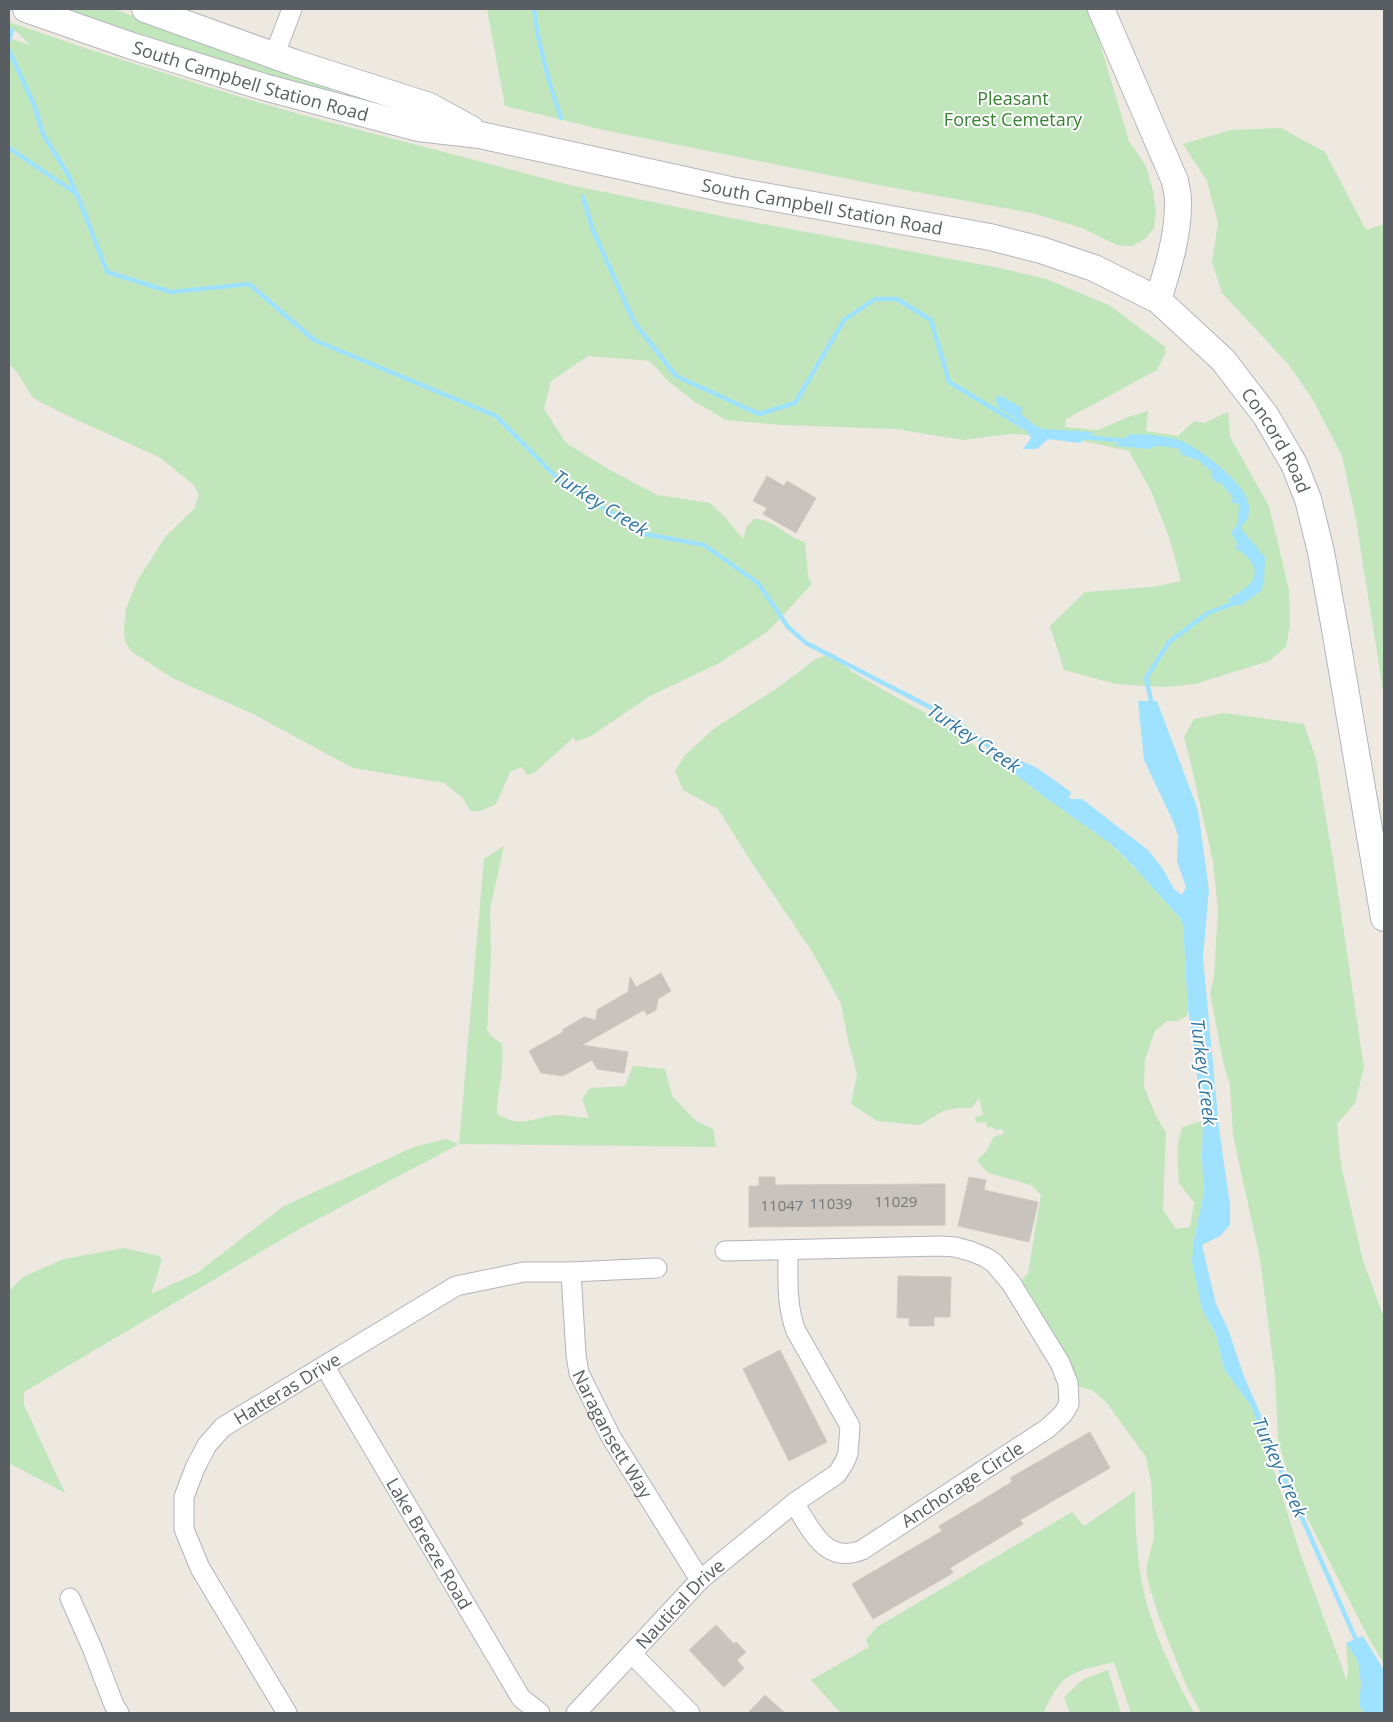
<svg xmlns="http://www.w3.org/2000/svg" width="1393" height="1722" font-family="'Open Sans',sans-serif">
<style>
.green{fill:#c1e6bb}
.water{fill:#9ee2ff}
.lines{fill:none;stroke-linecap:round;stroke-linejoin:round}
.stream{stroke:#9ee2ff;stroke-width:4.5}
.building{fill:#c8c3bd;stroke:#d2c9be}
.street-casing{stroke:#b1b5b9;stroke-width:21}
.secondary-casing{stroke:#b2b7bc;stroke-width:28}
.street{stroke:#fff;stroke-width:19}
.secondary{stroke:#fff;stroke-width:26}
.labels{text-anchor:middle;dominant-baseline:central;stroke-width:4;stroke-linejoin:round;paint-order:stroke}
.number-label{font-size:15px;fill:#757779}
.street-label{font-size:18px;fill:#595e62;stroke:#fff}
.park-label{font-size:18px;fill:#378230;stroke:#fff}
.water-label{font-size:19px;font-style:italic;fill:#3378a3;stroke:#fff}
</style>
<rect width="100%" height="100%" fill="#ede8e0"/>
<!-- green -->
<path class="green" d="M 49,9 L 114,9 L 178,33 L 331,87 L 329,95 Z
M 487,9 L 1088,9 L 1098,37 L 1129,141 L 1146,166 L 1153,191 L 1156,212 L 1154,228 L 1145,239 L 1132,246 L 1117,245 L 1082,228 L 1032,213 L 873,184 L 608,131 L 505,106 Z
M 9,22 L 85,48 L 240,97 L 306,116 L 570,185 L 731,218 L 1000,268 L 1046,279 L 1109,305 L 1165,347 L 1165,354 L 1157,370 L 1066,419 L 1065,427 L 1098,430 L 1128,417 L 1148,411 L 1146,431 L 1178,436 L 1194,421 L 1204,423 L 1228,412 L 1230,437 L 1269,506 L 1289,590 L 1290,624 L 1286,647 L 1269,661 L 1195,684 L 1164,687 L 1116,684 L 1064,670 L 1050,626 L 1085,592 L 1152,587 L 1181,581 L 1170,540 L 1151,491 L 1129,451 L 1065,437 L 1010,434 L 963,440 L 896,429 L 782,425 L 726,420 L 695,402 L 667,380 L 650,361 L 588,356 L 551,381 L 544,409 L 566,443 L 610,470 L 657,495 L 710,503 L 723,515 L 743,539 L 747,526 L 754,519 C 772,518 787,538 805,542 L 808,576 L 812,584 L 767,632 L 719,663 L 650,696 L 591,736 L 575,742 L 574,737 L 534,773 L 527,775 L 522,767 L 510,772 L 496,804 L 481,811 L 470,811 L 463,798 L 444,783 L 353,768 L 253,714 L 172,678 L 131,651 L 125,641 L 124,629 L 126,609 L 137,581 L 166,536 L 194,509 L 199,495 L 194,485 L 159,457 L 66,415 L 33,398 L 17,372 L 9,364 L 9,38 L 30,45 L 17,32 L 9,29 Z
M 1281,128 L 1325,152 L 1366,230 L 1384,224 L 1384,697 L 1356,520 L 1342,456 L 1312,398 L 1288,364 L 1222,293 L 1212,262 L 1218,223 L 1207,181 L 1183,144 L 1231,130 Z
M 834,654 L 851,671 L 894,696 L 941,721 L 1111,844 L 1135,868 L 1180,918 L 1183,925 L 1188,1009 L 1187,1016 L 1177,1021 L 1167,1021 L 1155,1031 L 1145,1059 L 1144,1087 L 1157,1118 L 1166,1132 L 1163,1210 L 1176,1229 L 1190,1227 L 1194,1203 L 1179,1183 L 1177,1149 L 1182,1127 L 1203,1121 L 1202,1158 L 1204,1192 L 1194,1240 L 1202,1309 L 1216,1335 L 1224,1369 L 1251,1406 L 1264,1439 L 1299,1550 L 1347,1681 L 1348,1668 L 1346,1643 L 1358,1661 L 1361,1683 L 1359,1705 L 1364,1713 L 1201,1713 L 1186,1685 L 1159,1617 L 1149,1585 L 1146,1569 L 1154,1537 L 1151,1482 L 1146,1457 L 1106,1402 L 1092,1390 L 1079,1387 L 1069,1360 L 1021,1281 L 1028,1273 L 1041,1195 L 1031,1185 L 988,1173 L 977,1160 L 986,1152 L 994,1136 L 1003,1135 L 1003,1129 L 996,1130 L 990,1126 L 988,1129 L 986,1122 L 976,1123 L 975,1117 L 983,1115 L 979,1098 L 972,1108 L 958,1108 L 943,1111 L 920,1125 L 877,1121 L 851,1104 L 857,1074 L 848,1040 L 841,1004 L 813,953 L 750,860 L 718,809 L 683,790 L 675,771 L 685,755 L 716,727 L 776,689 L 817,658 Z
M 1224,713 L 1304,724 L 1316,759 L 1335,872 L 1364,1068 L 1355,1103 L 1337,1124 L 1341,1165 L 1363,1261 L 1384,1317 L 1384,1664 L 1367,1635 L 1292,1488 L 1278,1440 L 1275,1376 L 1260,1259 L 1233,1135 L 1230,1084 L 1224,1066 L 1210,993 L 1214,977 L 1218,909 L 1213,861 L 1190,760 L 1184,737 L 1194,719 Z
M 504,846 L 490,909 L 491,955 L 487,1030 L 490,1035 L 502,1044 C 505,1068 497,1090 497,1114 C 523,1129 532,1117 558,1115 C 568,1115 579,1118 589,1118 L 582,1099 L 590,1088 L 625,1086 L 633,1066 L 665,1069 L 672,1096 L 696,1121 L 713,1129 L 716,1147 L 459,1144 L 301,1228 L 24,1392 L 24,1405 L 65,1493 L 9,1463 L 9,1291 L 23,1277 L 64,1259 L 124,1248 L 159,1256 L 162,1260 L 151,1294 L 197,1273 L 284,1206 L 414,1147 L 446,1139 L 459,1144 L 484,859 Z
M 1135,1491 C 1135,1526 1137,1563 1145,1597 C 1154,1634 1176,1680 1194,1713 L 1131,1713 L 1114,1662 C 1100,1666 1080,1668 1068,1677 C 1058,1683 1047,1703 1044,1713 L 841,1713 L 811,1680 L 869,1647 L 866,1639 L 877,1627 L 1072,1512 L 1084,1526 Z
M 1108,1670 L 1121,1713 L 1070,1713 L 1064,1697 L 1084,1679 Z"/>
<!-- water -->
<path class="water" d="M 1000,395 L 1022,408 L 1022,415 L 1034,425 L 1043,429 L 1094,432 L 1080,443 L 1048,439 L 1037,449 L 1023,449 L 1031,438 L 1021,422 L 999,408 L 995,399 Z
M 1130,434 C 1145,434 1160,435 1176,439 C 1196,445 1237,477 1246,497 C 1250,504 1249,512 1248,519 L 1242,525 L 1242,530 L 1265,557 L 1264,582 L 1261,591 L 1240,606 L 1227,600 C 1240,592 1264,581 1251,562 C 1248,557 1242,551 1236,549 L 1237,543 L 1231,533 L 1238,523 L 1239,504 L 1231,502 L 1233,498 C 1229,491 1224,488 1220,482 L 1216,483 L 1211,476 L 1212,472 L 1198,460 L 1182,455 C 1178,444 1168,443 1157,442 L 1151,449 L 1115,446 Z
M 1138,701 L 1157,701 L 1198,810 L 1209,890 L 1203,957 L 1219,1128 L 1230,1205 L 1230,1225 L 1220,1236 L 1202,1245 L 1216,1304 L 1228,1329 L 1245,1379 L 1269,1433 L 1264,1439 L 1251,1406 L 1224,1369 L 1216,1335 L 1202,1309 L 1192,1261 L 1194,1240 L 1204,1192 L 1202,1158 L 1203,1121 L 1188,1009 L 1183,925 L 1180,918 L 1135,868 L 1111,844 L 1047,799 L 1007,768 L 1012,757 L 1037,768 L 1071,792 L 1069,799 L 1082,799 L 1148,850 L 1163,869 L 1174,889 L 1182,895 L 1186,887 L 1177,861 L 1178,836 L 1173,821 L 1144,760 Z
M 1363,1636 L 1384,1670 L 1384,1713 L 1364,1713 L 1359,1705 L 1361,1683 L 1358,1661 L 1346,1643 Z"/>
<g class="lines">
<!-- stream -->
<path class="stream" d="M 534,9 C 538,46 549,83 561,118
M 9,40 L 12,30
M 9,50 L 35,107 L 43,134 L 69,176 L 76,193
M 9,148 L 77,194 L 107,272 L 171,292 L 249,284 L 314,340 L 496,416 L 560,481 L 645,534 L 704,545 L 758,583 L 788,627 L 806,643 L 953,719 L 1014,766
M 583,197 L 592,228 L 634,322 L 676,376 L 759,414 L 795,403 L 844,320 L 875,299 L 897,299 L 931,320 L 949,382 L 1022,426 L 1028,428
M 1082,437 L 1127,441
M 1150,443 L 1179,446
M 1152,705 L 1146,678 L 1169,642 L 1208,613 L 1237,602
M 1264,1432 L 1358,1644"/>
</g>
<!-- building -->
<path class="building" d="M 767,476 L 784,486 L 787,481 L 816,498 L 796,533 L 763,514 L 767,508 L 753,501 Z
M 661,973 L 671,991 L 658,999 L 656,1010 L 647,1015 L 644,1010 L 582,1045 L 628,1052 L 624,1073 L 597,1069 L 592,1060 L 563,1076 L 541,1073 L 529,1051 L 563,1032 L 562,1030 L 584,1017 L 596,1020 L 597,1010 L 628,992 L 630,977 L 636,987 Z
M 759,1177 L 775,1177 L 775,1185 L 945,1184 L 945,1225 L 749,1227 L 749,1186 L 759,1186 Z
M 969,1177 L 986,1180 L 984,1190 L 1038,1202 L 1029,1242 L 958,1226 Z
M 898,1276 L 951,1277 L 950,1317 L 934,1317 L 934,1326 L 909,1326 L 909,1318 L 897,1318 Z
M 780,1350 L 827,1442 L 789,1461 L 743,1369 Z
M 1090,1432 L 1110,1468 L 1020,1520 L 1023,1524 L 950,1568 L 953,1573 L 873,1619 L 852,1584 L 942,1531 L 939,1526 L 1012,1482 L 1010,1478 Z
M 716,1625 L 734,1644 L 736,1642 L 746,1652 L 737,1660 L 744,1668 L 724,1687 L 689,1650 Z
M 765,1695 L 785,1713 L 748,1713 Z"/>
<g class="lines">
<!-- street casing -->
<g class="street-casing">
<g id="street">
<path d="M 274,56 L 292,9"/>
<path d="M 725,1251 L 940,1246 L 955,1247 L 970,1251 L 985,1257 L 994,1263 L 1011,1283 L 1060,1363 L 1068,1383 L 1069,1404 L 1063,1414 L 1048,1428 L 862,1550 C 825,1565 811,1529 794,1503"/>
<path id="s1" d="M 571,1272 L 576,1355 L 579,1373 L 611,1437 L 700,1580"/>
<path id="s2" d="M 325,1367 L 521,1698 L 540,1713"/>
<path d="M 70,1598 L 93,1650 L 114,1705 L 119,1713"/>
<path d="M 632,1654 L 690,1713"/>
<path id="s3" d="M 287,1713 L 200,1568 L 184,1529 L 184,1497 L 195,1468 L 207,1445 L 223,1427 L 456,1286 L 524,1272 L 571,1272 L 657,1268"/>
<path id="s4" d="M 576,1713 L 700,1580 L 794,1503 L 837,1474 L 844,1463 L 848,1454 L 850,1426 L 796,1331 C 786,1305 788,1278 788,1250"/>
</g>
</g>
<!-- secondary casing -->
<g class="secondary-casing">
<g id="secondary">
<path id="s5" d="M 26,9 L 132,46 L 264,87 L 418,128 L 480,135 L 730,190 L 990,237 L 1041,250 L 1094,268 L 1158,300 L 1223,360 L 1266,416 L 1294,464 L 1308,499 L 1321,552 L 1335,629 L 1384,918"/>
<path d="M 145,9 L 295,63 L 429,106 L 471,129"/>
<path d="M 1101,9 L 1175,181 C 1176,188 1179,197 1178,204 C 1178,237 1168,268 1158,300"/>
</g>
</g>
<!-- street -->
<use href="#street" class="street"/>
<!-- secondary -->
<use href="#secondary" class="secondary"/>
</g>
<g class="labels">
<!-- number labels -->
<g class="number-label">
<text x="896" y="1201">11029</text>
<text x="831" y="1203">11039</text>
<text x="782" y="1205">11047</text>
</g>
<!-- street labels -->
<g class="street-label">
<text stroke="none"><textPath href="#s5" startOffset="236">South Campbell Station Road</textPath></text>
<text stroke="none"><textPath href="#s5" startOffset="822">South Campbell Station Road</textPath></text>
<text stroke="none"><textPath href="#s5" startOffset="1358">Concord Road</textPath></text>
<text stroke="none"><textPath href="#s3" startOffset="399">Hatteras Drive</textPath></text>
<text stroke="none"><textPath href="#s1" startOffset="171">Naragansett Way</textPath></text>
<text transform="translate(962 1484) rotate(-33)">Anchorage Circle</text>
<text stroke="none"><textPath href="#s2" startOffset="205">Lake Breeze Road</textPath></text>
<text stroke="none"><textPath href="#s4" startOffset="151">Nautical Drive</textPath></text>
</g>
<!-- park labels -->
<g class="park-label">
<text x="1013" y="98">Pleasant<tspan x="1013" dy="21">Forest Cemetary</tspan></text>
</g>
<!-- water labels -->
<g class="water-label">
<text transform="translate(601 503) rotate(32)">Turkey Creek</text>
<text transform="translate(974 738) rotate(34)">Turkey Creek</text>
<text transform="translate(1204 1072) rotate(83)">Turkey Creek</text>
<text transform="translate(1280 1467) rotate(66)">Turkey Creek</text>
</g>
</g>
<!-- border -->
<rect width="1393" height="1722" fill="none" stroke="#595e62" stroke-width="20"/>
</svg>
